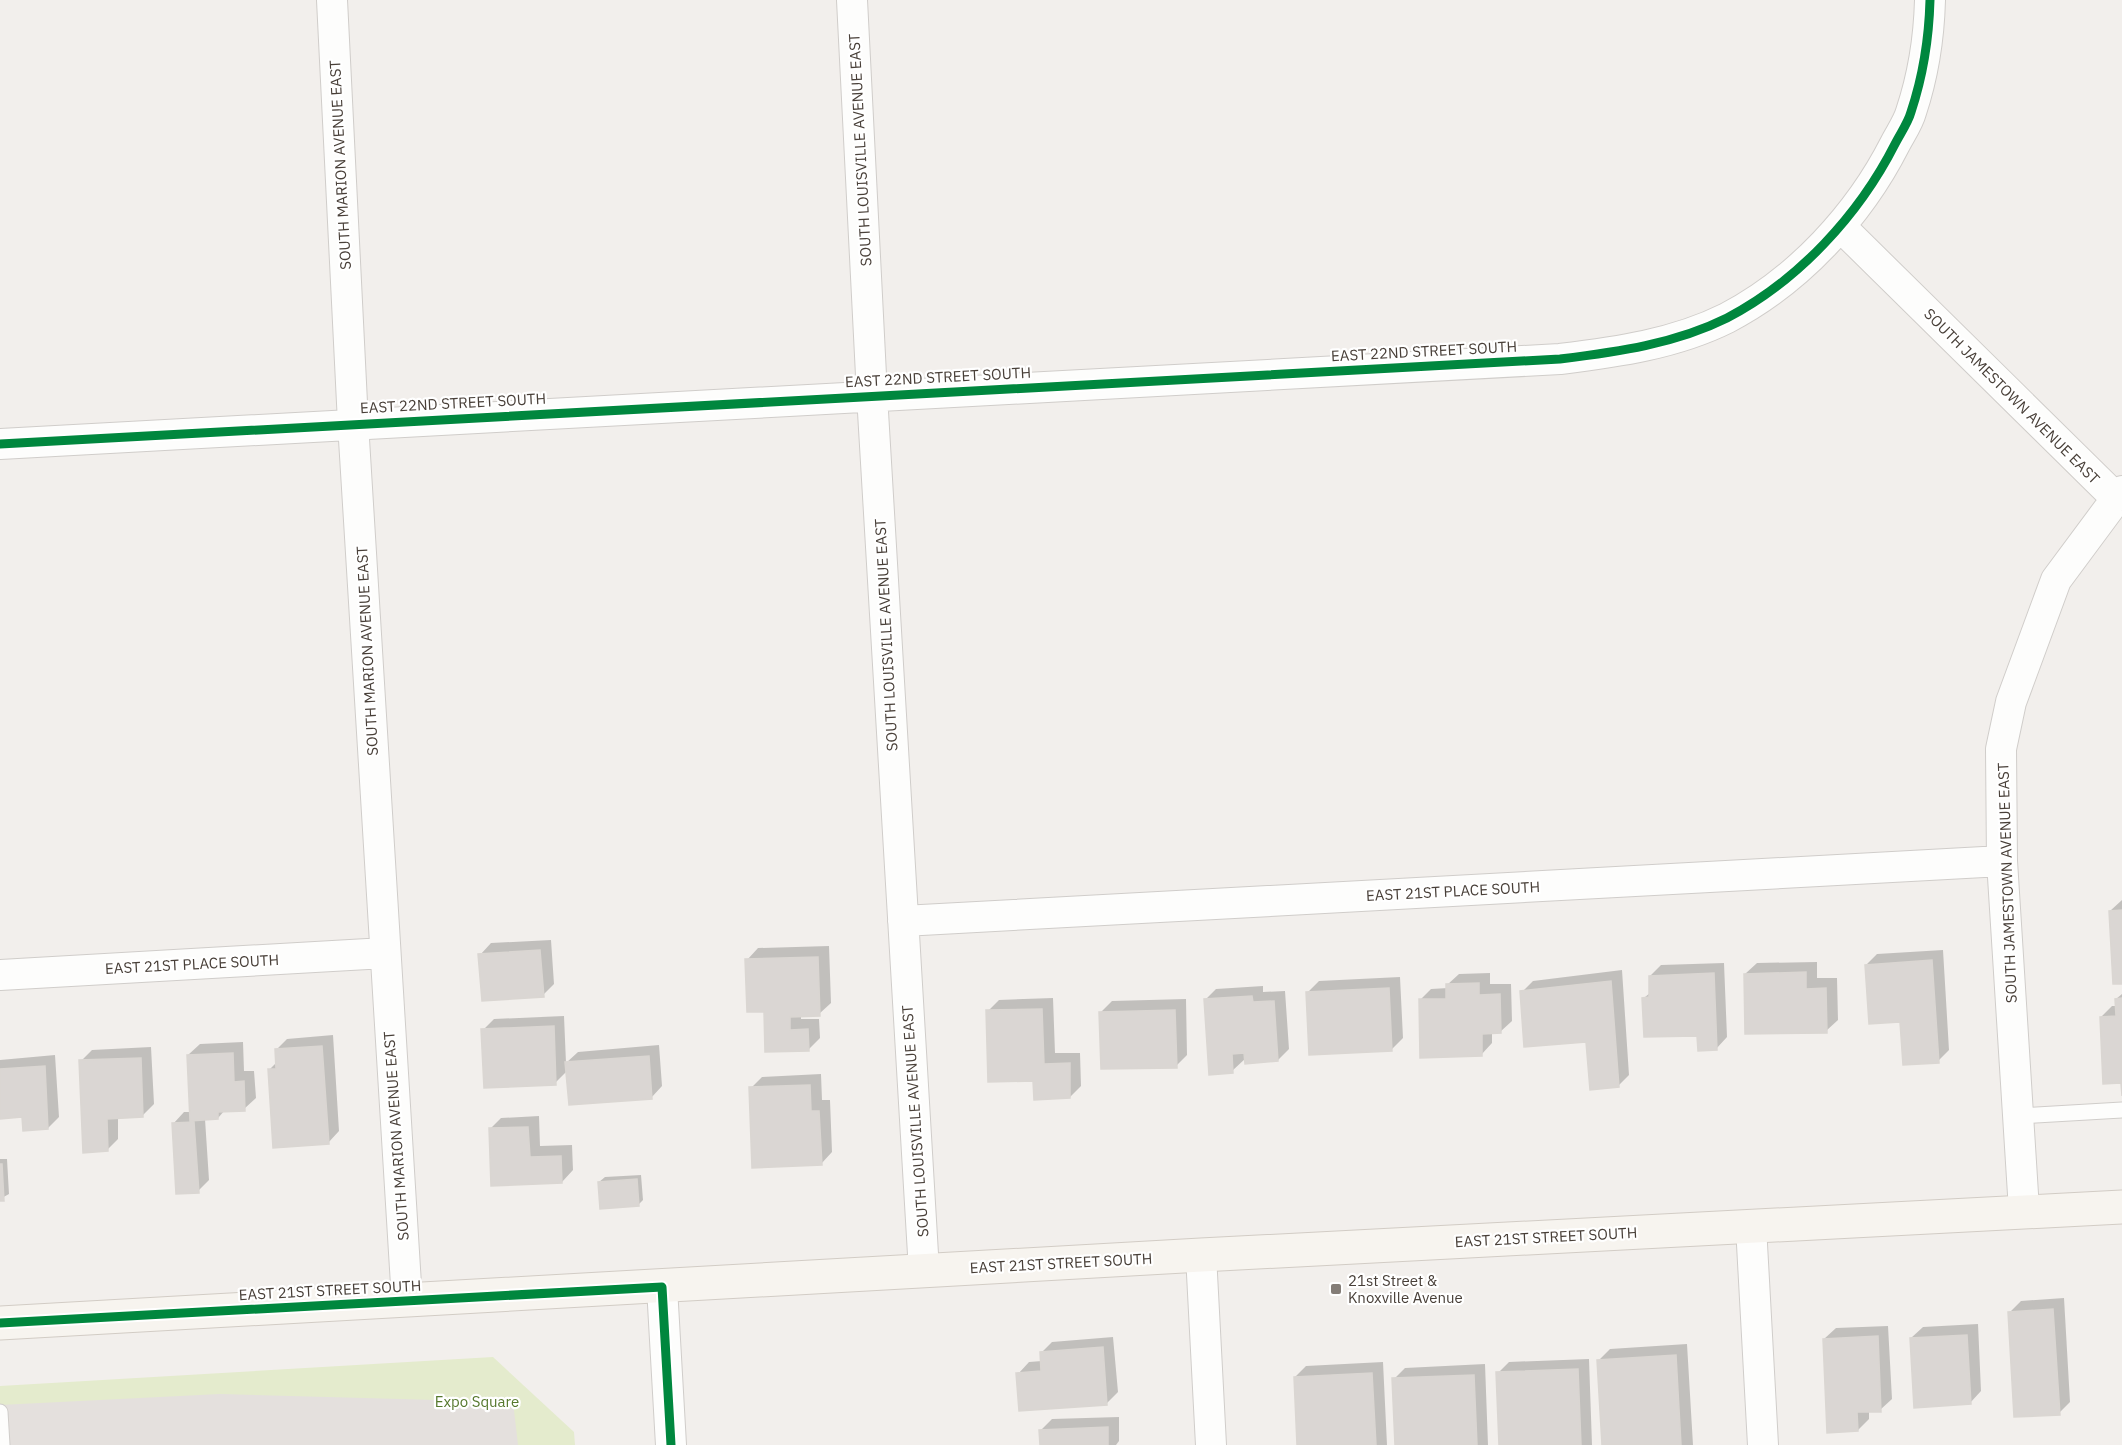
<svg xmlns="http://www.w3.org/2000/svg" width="2122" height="1445" font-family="'IBM Plex Sans',sans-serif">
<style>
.green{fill:#e4ebcd}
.parking{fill:#e4e0dd}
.shadow{fill:#0003}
.building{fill:#dad6d3;stroke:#dad6d2;stroke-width:1.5}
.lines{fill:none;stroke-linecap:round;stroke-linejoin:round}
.service-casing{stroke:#d0cdca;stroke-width:17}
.minor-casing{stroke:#d0cdca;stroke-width:32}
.secondary-casing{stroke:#d2ccc5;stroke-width:35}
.service{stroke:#fdfdfc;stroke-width:15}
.minor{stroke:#fdfdfc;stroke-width:30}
.secondary{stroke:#f7f4ef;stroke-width:33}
.cycleway-casing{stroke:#fff;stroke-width:13}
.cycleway{stroke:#00873e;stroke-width:9}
.poi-dot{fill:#847d77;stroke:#fff;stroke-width:2}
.labels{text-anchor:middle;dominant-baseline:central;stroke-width:4.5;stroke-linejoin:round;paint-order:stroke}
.street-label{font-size:15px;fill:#483f38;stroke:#fff}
.poi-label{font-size:15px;fill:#483f38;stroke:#fff;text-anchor:start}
.park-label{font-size:15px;fill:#56782d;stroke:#fff}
</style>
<rect width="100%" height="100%" fill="#f2efec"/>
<!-- green -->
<path class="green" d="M 493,1357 L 574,1432 L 575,1445 L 0,1445 L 0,1386 Z"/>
<!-- parking -->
<path class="parking" d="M 220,1394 L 513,1402 L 518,1445 L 0,1445 L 0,1405 Z"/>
<!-- shadow -->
<path class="shadow" d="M 2122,900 L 2122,982 L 2110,911 Z
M 551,940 L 554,984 L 543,995 L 480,955 L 491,943 Z
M 829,946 L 831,1003 L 819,1014 L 801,1015 L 801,1019 L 819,1019 L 820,1038 L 809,1049 L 765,1011 L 747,960 L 758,948 Z
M 1943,950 L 1949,1050 L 1938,1061 L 1901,1021 L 1866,965 L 1877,954 Z
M 1817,962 L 1817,978 L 1837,978 L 1838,1020 L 1826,1031 L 1745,974 L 1757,963 Z
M 1724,963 L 1727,1037 L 1716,1049 L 1644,998 L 1651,992 L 1650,976 L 1661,965 Z
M 1622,970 L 1629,1075 L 1618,1086 L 1588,1041 L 1522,992 L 1533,981 Z
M 1490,973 L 1490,984 L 1511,984 L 1512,1021 L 1500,1032 L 1492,1032 L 1492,1043 L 1481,1055 L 1420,1000 L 1431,989 L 1448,988 L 1447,985 L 1459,974 Z
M 1400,977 L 1403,1038 L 1391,1050 L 1308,992 L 1319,981 Z
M 1263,986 L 1263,992 L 1285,991 L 1289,1049 L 1278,1060 L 1246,1058 L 1232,1071 L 1205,1000 L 1216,989 Z
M 2122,994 L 2122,1081 L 2101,1017 L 2112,1006 L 2117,1006 L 2116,999 Z
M 1053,998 L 1055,1053 L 1080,1053 L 1081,1086 L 1070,1097 L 1035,1079 L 988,1011 L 999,1000 Z
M 1186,999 L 1187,1055 L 1176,1066 L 1101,1012 L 1112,1001 Z
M 564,1016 L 566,1063 L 578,1052 L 659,1045 L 662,1086 L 651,1098 L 567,1071 L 555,1083 L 483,1030 L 494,1019 Z
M 333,1035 L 339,1131 L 328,1143 L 269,1070 L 277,1062 L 276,1050 L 287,1039 Z
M 243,1042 L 244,1071 L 254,1071 L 256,1098 L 244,1109 L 225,1110 L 218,1118 L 205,1119 L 209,1180 L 198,1191 L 173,1124 L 184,1112 L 191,1112 L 188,1055 L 200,1044 Z
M 151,1047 L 154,1104 L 142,1116 L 118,1117 L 118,1139 L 107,1150 L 81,1061 L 92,1050 Z
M 55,1055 L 59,1117 L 48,1128 L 23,1116 L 0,1117 L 0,1060 Z
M 821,1074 L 822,1100 L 830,1100 L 832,1152 L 821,1164 L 751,1088 L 762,1077 Z
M 539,1116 L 540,1146 L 572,1145 L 573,1170 L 562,1182 L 490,1129 L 501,1118 Z
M 0,1159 L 7,1159 L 9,1194 L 0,1199 Z
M 641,1175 L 643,1200 L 638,1205 L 599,1182 L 605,1177 Z
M 2064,1298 L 2070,1402 L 2059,1413 L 2009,1313 L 2021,1301 Z
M 1978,1324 L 1981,1391 L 1970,1403 L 1911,1338 L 1923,1327 Z
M 1888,1326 L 1892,1399 L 1880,1410 L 1869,1411 L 1869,1419 L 1858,1430 L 1824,1339 L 1836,1328 Z
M 1113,1337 L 1118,1392 L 1107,1403 L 1018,1374 L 1029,1362 L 1042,1361 L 1041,1353 L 1052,1342 Z
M 1687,1344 L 1693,1445 L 1603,1445 L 1599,1360 L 1610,1349 Z
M 1589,1359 L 1592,1445 L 1501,1445 L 1498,1373 L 1509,1362 Z
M 1383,1362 L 1387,1445 L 1298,1445 L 1295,1377 L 1306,1366 Z
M 1485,1364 L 1488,1445 L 1397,1445 L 1394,1379 L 1405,1368 Z
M 1119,1417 L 1119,1441 L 1116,1445 L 1041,1445 L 1041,1430 L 1052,1419 Z"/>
<!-- building -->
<path class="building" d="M 2122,910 L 2122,984 L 2113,984 L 2109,911 Z
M 540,950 L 544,997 L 482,1001 L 478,954 Z
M 818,957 L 820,1016 L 790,1017 L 790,1030 L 808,1029 L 809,1051 L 765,1052 L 764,1012 L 747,1012 L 745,959 Z
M 1932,960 L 1939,1063 L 1903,1065 L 1900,1022 L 1869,1024 L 1865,965 Z
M 1806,972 L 1806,989 L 1826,988 L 1827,1033 L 1745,1034 L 1744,974 Z
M 1714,973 L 1717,1050 L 1698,1051 L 1697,1036 L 1644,1037 L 1642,998 L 1649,997 L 1649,976 Z
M 1611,981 L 1619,1087 L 1590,1090 L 1586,1042 L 1524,1047 L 1520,991 Z
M 1479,983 L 1479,995 L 1500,994 L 1501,1033 L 1482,1034 L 1482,1056 L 1420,1058 L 1419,999 L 1446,999 L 1446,984 Z
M 1389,988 L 1392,1051 L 1309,1055 L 1306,992 Z
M 1252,996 L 1253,1002 L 1274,1001 L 1278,1061 L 1245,1064 L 1244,1053 L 1232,1054 L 1233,1073 L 1209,1075 L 1204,999 Z
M 2122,998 L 2122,1096 L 2121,1083 L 2103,1084 L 2100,1017 L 2116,1016 L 2115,999 Z
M 1042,1009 L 1044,1064 L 1070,1063 L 1070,1098 L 1034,1100 L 1033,1081 L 988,1082 L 986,1010 Z
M 1175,1010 L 1177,1068 L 1101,1069 L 1099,1012 Z
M 554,1026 L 556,1085 L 484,1088 L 481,1029 Z
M 322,1046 L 329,1144 L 273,1148 L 268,1069 L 276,1069 L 275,1049 Z
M 233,1053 L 234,1082 L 244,1081 L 245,1111 L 218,1112 L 218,1119 L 190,1121 L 187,1055 Z
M 649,1056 L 652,1099 L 569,1105 L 565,1062 Z
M 141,1058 L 143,1117 L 107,1119 L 108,1151 L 83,1153 L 79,1060 Z
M 45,1066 L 48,1129 L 23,1131 L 22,1117 L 0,1119 L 0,1069 Z
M 810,1085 L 811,1111 L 819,1111 L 822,1165 L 752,1168 L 749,1087 Z
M 194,1122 L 199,1193 L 176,1194 L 172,1123 Z
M 528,1127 L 530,1157 L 561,1156 L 562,1183 L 491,1186 L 489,1128 Z
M 0,1164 L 2,1164 L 4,1201 L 0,1201 Z
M 637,1179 L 639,1206 L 600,1209 L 598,1182 Z
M 2053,1309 L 2060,1415 L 2014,1417 L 2008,1312 Z
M 1967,1335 L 1971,1404 L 1914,1408 L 1910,1338 Z
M 1878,1336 L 1881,1412 L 1857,1412 L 1858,1431 L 1827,1433 L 1823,1339 Z
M 1103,1347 L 1107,1405 L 1019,1411 L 1016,1373 L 1041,1371 L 1040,1352 Z
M 1676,1355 L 1681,1445 L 1602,1445 L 1597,1360 Z
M 1578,1369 L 1581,1445 L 1499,1445 L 1496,1372 Z
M 1372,1373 L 1376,1445 L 1297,1445 L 1294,1377 Z
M 1474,1375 L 1477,1445 L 1395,1445 L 1392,1378 Z
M 1108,1427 L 1108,1445 L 1040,1445 L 1039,1430 Z"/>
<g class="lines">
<!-- service casing -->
<g class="service-casing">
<path id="service" d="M 2018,1116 L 2122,1110
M 0,1412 L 2,1445"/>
</g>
<!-- minor casing -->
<g class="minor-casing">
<path id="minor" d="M 332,0 L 353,423 L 407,1301
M 852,0 L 872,395 L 924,1271
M 1841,227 L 2115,497
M 0,444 L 1560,359 C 1617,352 1675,344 1727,318 C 1798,281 1859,215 1895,144 C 1900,134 1908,123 1911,112 C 1923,76 1929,37 1930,0
M 903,921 L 2002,861
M 0,975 L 385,953
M 2024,1210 L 2002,861 L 2001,749 L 2011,702 L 2056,580 L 2122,491
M 1751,1226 L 1763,1445
M 1201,1255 L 1211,1445
M 662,1287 L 671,1445"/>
</g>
<!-- secondary casing -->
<g class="secondary-casing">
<path id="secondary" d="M 0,1323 L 1201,1255 L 2122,1207"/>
</g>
<!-- service -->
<use href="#service" class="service"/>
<!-- minor -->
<use href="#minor" class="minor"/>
<!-- secondary -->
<use href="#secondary" class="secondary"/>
<!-- cycleway casing -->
<g class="cycleway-casing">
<path id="cycleway" d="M 0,444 L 1560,359 C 1617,352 1675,344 1727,318 C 1798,281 1859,215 1895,144 C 1900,134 1908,123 1911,112 C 1923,76 1929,37 1930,0
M 0,1323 L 662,1287 L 671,1445"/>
</g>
<!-- cycleway -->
<use href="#cycleway" class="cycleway"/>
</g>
<!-- markers -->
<rect class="poi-dot" x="1330" y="1283" width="12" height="12" rx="3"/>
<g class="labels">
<!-- street labels -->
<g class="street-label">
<text transform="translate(860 150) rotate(-93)">SOUTH LOUISVILLE AVENUE EAST</text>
<text transform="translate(340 165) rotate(-93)">SOUTH MARION AVENUE EAST</text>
<text transform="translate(1424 351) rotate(-3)">EAST 22ND STREET SOUTH</text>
<text transform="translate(938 377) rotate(-3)">EAST 22ND STREET SOUTH</text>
<text transform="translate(2012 396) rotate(45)">SOUTH JAMESTOWN AVENUE EAST</text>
<text transform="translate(453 403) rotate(-3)">EAST 22ND STREET SOUTH</text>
<text transform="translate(886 635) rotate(-93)">SOUTH LOUISVILLE AVENUE EAST</text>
<text transform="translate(367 651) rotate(-93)">SOUTH MARION AVENUE EAST</text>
<text transform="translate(2007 883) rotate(-92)">SOUTH JAMESTOWN AVENUE EAST</text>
<text transform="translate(1453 891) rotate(-3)">EAST 21ST PLACE SOUTH</text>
<text transform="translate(192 964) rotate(-3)">EAST 21ST PLACE SOUTH</text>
<text transform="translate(915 1121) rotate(-94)">SOUTH LOUISVILLE AVENUE EAST</text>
<text transform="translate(396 1136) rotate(-94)">SOUTH MARION AVENUE EAST</text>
<text transform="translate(1546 1237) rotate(-3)">EAST 21ST STREET SOUTH</text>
<text transform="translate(1061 1263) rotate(-3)">EAST 21ST STREET SOUTH</text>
<text transform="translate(330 1290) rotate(-3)">EAST 21ST STREET SOUTH</text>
</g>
<!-- poi labels -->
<g class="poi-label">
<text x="1348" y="1280">21st Street &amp;<tspan x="1348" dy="17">Knoxville Avenue</tspan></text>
</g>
<!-- park labels -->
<g class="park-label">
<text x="477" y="1401">Expo Square</text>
</g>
</g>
</svg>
